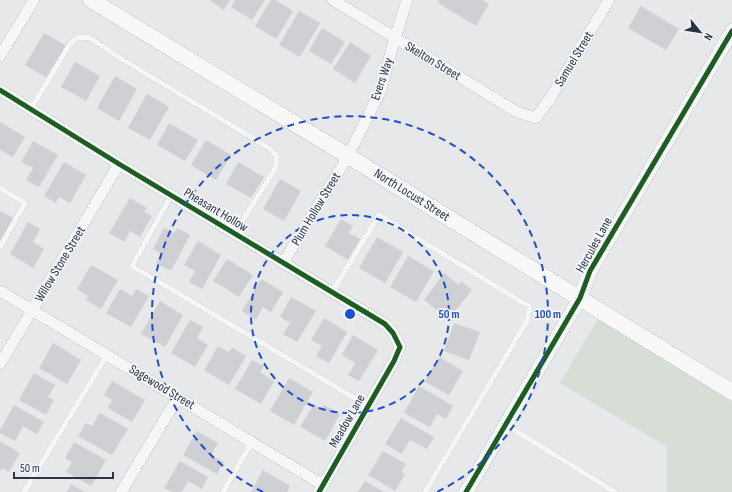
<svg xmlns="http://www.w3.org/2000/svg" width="732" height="492" font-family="'Sofia Sans Condensed',sans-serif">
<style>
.green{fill:#d6ded6}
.building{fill:#ced0d3}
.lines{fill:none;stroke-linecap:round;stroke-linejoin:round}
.service-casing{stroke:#c4c6c8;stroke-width:6}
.minor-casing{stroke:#c4c6c8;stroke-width:12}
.tertiary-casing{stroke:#c4c6c8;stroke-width:15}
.secondary-casing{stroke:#c4c6c8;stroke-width:17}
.service{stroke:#f5f6f7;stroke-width:5.5}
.minor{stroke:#f5f6f7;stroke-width:11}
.tertiary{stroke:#f5f6f7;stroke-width:14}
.secondary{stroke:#f8f8f8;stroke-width:16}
.cycleway-casing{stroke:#f4f6f9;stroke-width:8}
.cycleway{stroke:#1b5e20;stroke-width:5}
.ring{fill:none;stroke:#1d4ed8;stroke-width:2;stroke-dasharray:7 5}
.labels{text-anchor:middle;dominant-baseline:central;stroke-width:3.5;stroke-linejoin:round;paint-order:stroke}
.street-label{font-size:13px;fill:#2b3445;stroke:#f4f6f9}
.centre{fill:#1d4ed8;stroke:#f4f6f9;stroke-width:2}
.ring-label{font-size:12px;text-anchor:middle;font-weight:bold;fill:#1d4ed8;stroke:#f4f6f9;stroke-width:3.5;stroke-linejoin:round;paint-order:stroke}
</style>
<rect width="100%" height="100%" fill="#e6e8ea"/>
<!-- green -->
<path class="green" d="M 599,317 L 732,402 L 732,492 L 667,492 L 667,447 L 560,383 Z"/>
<!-- building -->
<path class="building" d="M 209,0 L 230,0 L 224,10 Z
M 235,0 L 265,0 L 252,20 L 231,7 Z
M 271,0 L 276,0 L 293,11 L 276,39 L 255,26 Z
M 440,0 L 482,0 L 489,4 L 476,26 L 438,3 Z
M 641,6 L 679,29 L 666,50 L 628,28 Z
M 299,11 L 320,23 L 300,57 L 279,45 Z
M 322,28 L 345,42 L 331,64 L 309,51 Z
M 44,33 L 67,46 L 48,79 L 25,65 Z
M 350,42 L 371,56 L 355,83 L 333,69 Z
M 75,62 L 100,76 L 86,101 L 61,87 Z
M 115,76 L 137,89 L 119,121 L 97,108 Z
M 147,94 L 169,107 L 150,140 L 128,128 Z
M 0,122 L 25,137 L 13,157 L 0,150 Z
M 169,123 L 198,140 L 185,161 L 157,145 Z
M 206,140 L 231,155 L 216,180 L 191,165 Z
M 33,141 L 58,155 L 39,187 L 26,180 L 33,168 L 21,162 Z
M 64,162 L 86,175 L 70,203 L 59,197 L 56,203 L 44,196 Z
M 238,162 L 264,177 L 251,198 L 226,184 Z
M 280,179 L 301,191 L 284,221 L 263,209 Z
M 130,198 L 147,208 L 144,212 L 152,216 L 140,237 L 130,231 L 124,242 L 109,233 Z
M 0,211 L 15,219 L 0,245 Z
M 341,219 L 353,226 L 349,233 L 360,239 L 348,260 L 325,246 Z
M 28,222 L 40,229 L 33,242 L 44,249 L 33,268 L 10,254 Z
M 164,228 L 174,233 L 177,228 L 190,235 L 171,271 L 156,263 L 161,254 L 153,249 Z
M 377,237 L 403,252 L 385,283 L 359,268 Z
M 198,241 L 221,255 L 202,289 L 189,282 L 195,271 L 184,265 Z
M 408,256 L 434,271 L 416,302 L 390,287 Z
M 227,259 L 253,275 L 239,297 L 213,281 Z
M 91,265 L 118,280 L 101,309 L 86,300 L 88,296 L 77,289 Z
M 444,273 L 459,285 L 461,281 L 472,290 L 449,319 L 424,300 Z
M 261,279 L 283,292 L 271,312 L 263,307 L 256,320 L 242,311 Z
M 120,289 L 132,296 L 136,289 L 149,296 L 131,327 L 106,313 Z
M 291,297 L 316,311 L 297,342 L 283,334 L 290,323 L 280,317 Z
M 160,301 L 183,315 L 165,347 L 141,334 Z
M 324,318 L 347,332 L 329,363 L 316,356 L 322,346 L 311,340 Z
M 190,320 L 203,327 L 197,338 L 208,345 L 195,367 L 171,353 Z
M 454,323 L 480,332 L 469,360 L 444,351 Z
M 353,335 L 378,350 L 359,381 L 348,375 L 355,363 L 342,355 Z
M 53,343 L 81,360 L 67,384 L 39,368 Z
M 218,346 L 229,352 L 232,347 L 246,356 L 229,385 L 204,370 Z
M 439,357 L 463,371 L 449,395 L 425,382 Z
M 252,360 L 264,366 L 260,372 L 274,381 L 261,404 L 235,389 Z
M 34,373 L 55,385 L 48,397 L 54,400 L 46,415 L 19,400 Z
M 289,378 L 313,392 L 294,425 L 270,411 Z
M 112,381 L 145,400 L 132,422 L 108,408 L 112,400 L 104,395 Z
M 419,386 L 453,406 L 446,419 L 437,414 L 430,427 L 404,413 Z
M 314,404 L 322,409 L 324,405 L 340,414 L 325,441 L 300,427 Z
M 14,405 L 44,422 L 37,434 L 23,426 L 15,441 L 0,433 L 0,430 Z
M 100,413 L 128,429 L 112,455 L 78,436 L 86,423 L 92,426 Z
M 401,418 L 434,437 L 427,449 L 410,440 L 402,454 L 385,444 Z
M 197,431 L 218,443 L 211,455 L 224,462 L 217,474 L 183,455 Z
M 0,441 L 20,453 L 9,472 L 2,468 L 0,473 Z
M 74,442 L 106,460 L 91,486 L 66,472 L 72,462 L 65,458 Z
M 383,451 L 406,464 L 401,472 L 405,474 L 395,491 L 368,475 Z
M 180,461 L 208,477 L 202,489 L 188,481 L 182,492 L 172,492 L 164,488 Z
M 263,470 L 290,486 L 287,492 L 251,492 Z
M 365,481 L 384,492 L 358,492 Z
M 71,484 L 85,492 L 67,492 Z"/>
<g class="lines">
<!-- service casing -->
<g class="service-casing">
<path id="service" d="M 31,109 L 70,44 L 77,38 L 89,37 L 120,58 L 269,148 L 277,157 L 275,169 L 234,234
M 0,188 L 25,203 L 0,247
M 171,196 L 132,266 L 368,406
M 332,292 L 379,215 L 530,307 L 527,321 L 425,492
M 506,425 L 615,492
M 24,492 L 107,355
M 223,492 L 252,442"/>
</g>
<!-- minor casing -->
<g class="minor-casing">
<path id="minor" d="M 333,0 L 517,112 L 536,118 L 551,97 L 609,0
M 0,56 L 34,0
M 0,90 L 119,164 L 385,324 L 393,333 L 400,347 L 394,361 L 319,492
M 283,263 L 348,156 L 380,92 L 395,38 L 407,0
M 0,291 L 323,485
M 0,364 L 119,164
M 121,492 L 178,397"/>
</g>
<!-- tertiary casing -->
<g class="tertiary-casing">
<path id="tertiary" d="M 466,492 L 580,298 L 590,271 L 732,31"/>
</g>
<!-- secondary casing -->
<g class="secondary-casing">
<path id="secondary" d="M 91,0 L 348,156 L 732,392"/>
</g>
<!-- service -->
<use href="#service" class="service"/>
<!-- minor -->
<use href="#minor" class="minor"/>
<!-- tertiary -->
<use href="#tertiary" class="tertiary"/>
<!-- secondary -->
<use href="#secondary" class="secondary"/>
<!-- cycleway casing -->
<g class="cycleway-casing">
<path id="cycleway" d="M 0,90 L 119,164 L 385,324 L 393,333 L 400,347 L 394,361 L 319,492
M 466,492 L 580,298 L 590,271 L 732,31"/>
</g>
<!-- cycleway -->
<use href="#cycleway" class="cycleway"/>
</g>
<!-- distance rings -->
<g class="ring">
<circle cx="350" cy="314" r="99"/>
<path d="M263 492A198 198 0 1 1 437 492"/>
</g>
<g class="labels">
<!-- street labels -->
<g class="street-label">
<text transform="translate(574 59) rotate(-59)">Samuel Street</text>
<text transform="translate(433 61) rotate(31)">Skelton Street</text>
<text transform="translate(382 79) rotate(-71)">Evers Way</text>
<text transform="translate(412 195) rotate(32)">North Locust Street</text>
<text transform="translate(316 209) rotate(-59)">Plum Hollow Street</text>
<text transform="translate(216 210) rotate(31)">Pheasant Hollow</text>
<text transform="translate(594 245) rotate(-61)">Hercules Lane</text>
<text transform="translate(60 264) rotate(-59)">Willow Stone Street</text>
<text transform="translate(162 387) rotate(31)">Sagewood Street</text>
<text transform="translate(347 421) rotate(-60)">Meadow Lane</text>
</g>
</g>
<circle cx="350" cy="314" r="6" class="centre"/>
<g class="ring-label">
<text x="449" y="318">50 m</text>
<text x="548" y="318">100 m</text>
</g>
<!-- north arrow -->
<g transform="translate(700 32) rotate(120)" stroke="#f4f6f9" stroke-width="3" paint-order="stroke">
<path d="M0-3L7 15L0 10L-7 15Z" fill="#2b3445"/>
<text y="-6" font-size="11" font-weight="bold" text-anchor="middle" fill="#2b3445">N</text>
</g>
<!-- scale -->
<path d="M14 472v6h99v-6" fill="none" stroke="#2b3445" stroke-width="2"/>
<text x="20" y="472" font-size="12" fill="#2b3445" stroke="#f4f6f9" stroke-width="3" paint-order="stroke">50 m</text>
</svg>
